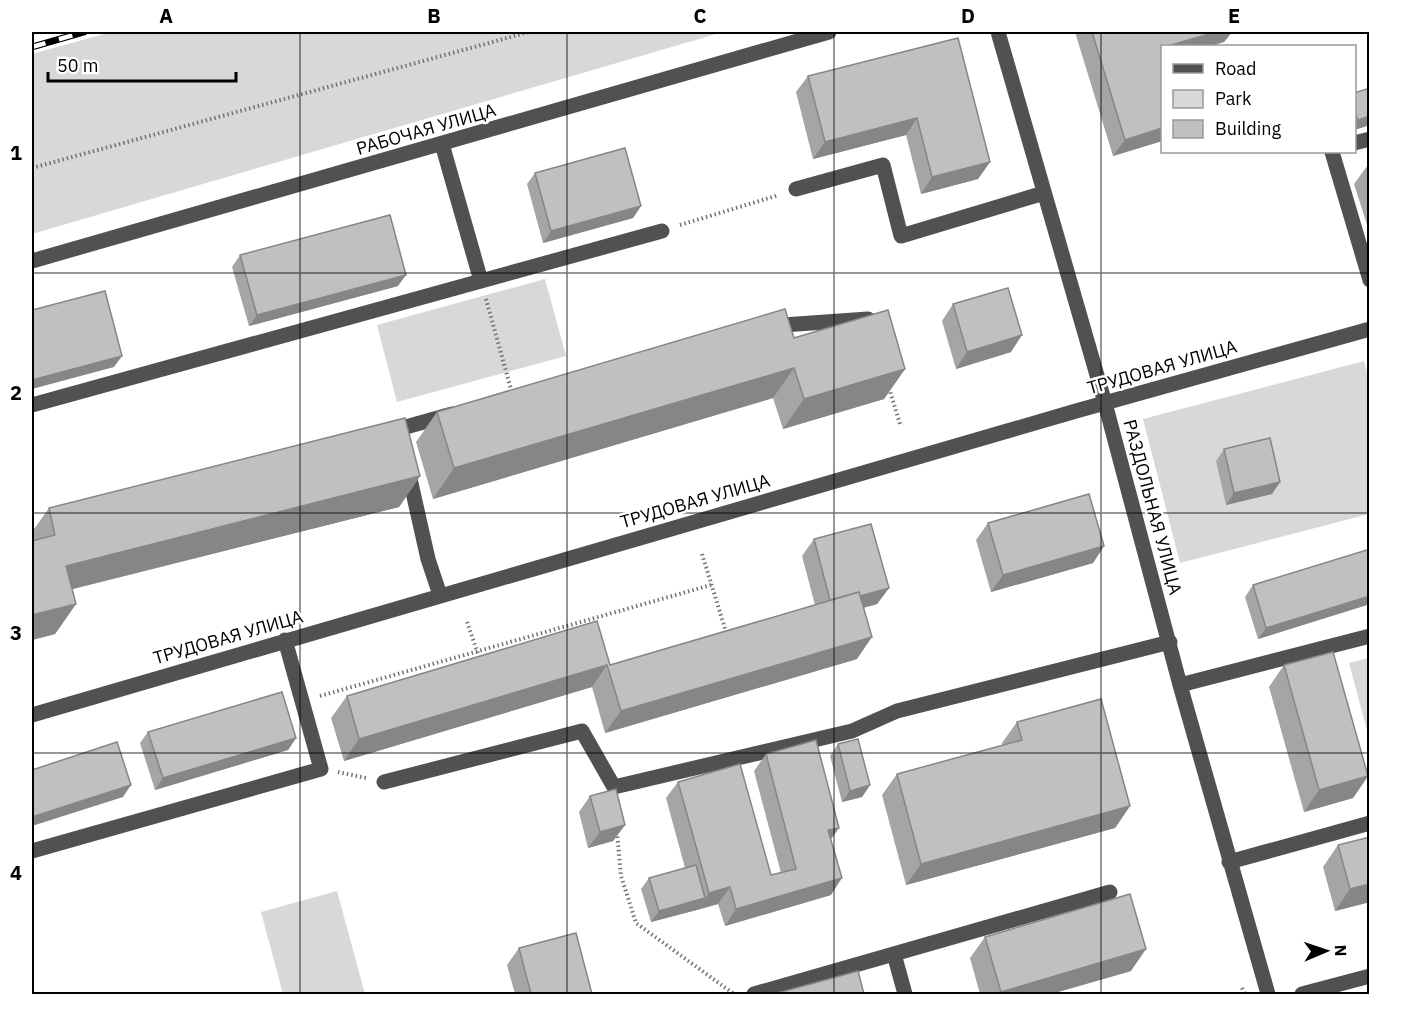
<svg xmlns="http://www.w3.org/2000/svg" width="1401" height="1026" font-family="'IBM Plex Sans',sans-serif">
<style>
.green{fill:#d8d8d8}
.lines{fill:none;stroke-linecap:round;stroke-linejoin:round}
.path{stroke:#737373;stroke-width:4;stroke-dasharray:1.5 3;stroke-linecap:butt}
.minor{stroke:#515151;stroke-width:15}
.rail-casing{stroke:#000;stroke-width:7}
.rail{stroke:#fff;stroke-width:4.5;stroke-dasharray:14;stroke-linecap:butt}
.wall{fill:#a5a5a5}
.shaded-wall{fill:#868686}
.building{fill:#c0c0c0;stroke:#868686;stroke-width:1.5}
.grid{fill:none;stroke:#000;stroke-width:1.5;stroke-opacity:0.55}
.labels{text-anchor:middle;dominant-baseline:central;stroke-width:5;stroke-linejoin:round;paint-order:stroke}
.street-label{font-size:18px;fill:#000;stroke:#fff}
.neatline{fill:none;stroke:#000;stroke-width:2}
.grid-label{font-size:20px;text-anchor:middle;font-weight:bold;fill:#000}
</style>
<rect width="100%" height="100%" fill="#fff"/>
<!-- green -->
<path class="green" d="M 111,32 L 723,32 L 32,234 L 32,54 Z
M 545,279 L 566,356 L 397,402 L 377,325 Z
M 1364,361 L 1370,383 L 1369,514 L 1180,563 L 1143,419 Z
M 1369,658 L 1370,658 L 1369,738 L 1349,663 Z
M 337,891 L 365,994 L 283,994 L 261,912 Z"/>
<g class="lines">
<!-- path -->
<path class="path" d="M 32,168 L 529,32
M 680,225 L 779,195
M 486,299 L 512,393
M 889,388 L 900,424
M 702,554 L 727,635
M 467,622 L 478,654
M 320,696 L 711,585
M 338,772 L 366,778
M 617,832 L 621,876 L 636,923 L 734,994
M 1242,988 L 1245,994"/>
<!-- minor -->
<path class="minor" d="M 998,32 L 1105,403 L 1180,685 L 1268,994
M 1354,143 L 1370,139
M 442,144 L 481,281
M 1332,152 L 1370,280
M 796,189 L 883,165 L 901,236 L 1044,193
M 32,261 L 829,32
M 769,326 L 868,319
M 32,405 L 662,231
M 388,432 L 452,414
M 408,470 L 428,559 L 440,595
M 1180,685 L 1370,636
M 32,715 L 1076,411 L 1370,329
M 384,782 L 582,731 L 614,787 L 852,731 L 897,711 L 1170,642
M 32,851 L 321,769 L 285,640
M 1229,862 L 1370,823
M 894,954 L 905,994
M 754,994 L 1110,892
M 1302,994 L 1370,976"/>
<!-- rail casing -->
<g class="rail-casing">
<path id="rail" d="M 32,47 L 84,32"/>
</g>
<!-- rail -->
<use href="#rail" class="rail"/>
</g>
<!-- wall -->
<path class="wall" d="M 1075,32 L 1232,32 L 1224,42 L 1210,46 L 1162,46 L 1162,141 L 1113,156 Z
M 958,38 L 990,162 L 978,179 L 921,194 L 906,135 L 813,159 L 796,92 L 808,76 Z
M 1370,88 L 1370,125 L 1354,130 L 1354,93 Z
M 1370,162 L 1370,234 L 1354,184 Z
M 535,173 L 641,206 L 633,218 L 543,243 L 527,184 Z
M 240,255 L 398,286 L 249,326 L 232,267 Z
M 953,304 L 1011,352 L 956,369 L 942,321 Z
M 794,338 L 905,369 L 884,399 L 783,429 L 773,398 L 433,499 L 416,442 L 437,412 Z
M 1224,449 L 1280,482 L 1272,494 L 1226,505 L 1216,461 Z
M 420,476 L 399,507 L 72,589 L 76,604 L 55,634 L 32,640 L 32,532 L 49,508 Z
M 988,523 L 1104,546 L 1093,563 L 991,592 L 976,540 Z
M 814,539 L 889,588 L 877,604 L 863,608 L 857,659 L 605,733 L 592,687 L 344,761 L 331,718 L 347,696 L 610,665 L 815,605 L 802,556 Z
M 1370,549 L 1370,604 L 1258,639 L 1245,597 L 1253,585 Z
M 1284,665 L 1368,776 L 1353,798 L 1304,812 L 1269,687 Z
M 1017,722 L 1130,806 L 1115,828 L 906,885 L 882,795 L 897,774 L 1002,745 L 1002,743 Z
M 148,732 L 296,738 L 288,750 L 155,790 L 140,743 Z
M 838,744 L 870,785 L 862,797 L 842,802 L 830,756 Z
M 766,754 L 831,839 L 831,895 L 725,926 L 718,904 L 651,922 L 641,889 L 649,878 L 685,868 L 666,798 L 678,782 L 771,875 L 781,873 L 754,771 Z
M 590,796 L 625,825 L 613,841 L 588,848 L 579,812 Z
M 1338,845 L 1370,902 L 1335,911 L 1323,867 Z
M 985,937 L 1131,971 L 1051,994 L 980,994 L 970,958 Z
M 519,948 L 592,994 L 515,994 L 507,965 Z"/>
<!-- shaded-wall -->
<path class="shaded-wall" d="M 1216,32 L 1232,32 L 1224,42 L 1210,46 L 1168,46 Z
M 1370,116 L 1370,125 L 1354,130 L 1354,126 L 1358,120 Z
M 917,118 L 906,135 L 813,159 L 825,142 Z
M 1162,128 L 1162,141 L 1113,156 L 1125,140 Z
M 990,162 L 978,179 L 921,194 L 932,177 Z
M 641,206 L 633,218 L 543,243 L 551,231 Z
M 406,275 L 398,286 L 249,326 L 257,315 Z
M 1022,335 L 1011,352 L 956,369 L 967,352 Z
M 122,356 L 114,367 L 32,389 L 32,380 Z
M 794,368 L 773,398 L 433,499 L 454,468 Z
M 905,369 L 884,399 L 783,429 L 804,399 Z
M 420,476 L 399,507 L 45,596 L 66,566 Z
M 1280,482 L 1272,494 L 1226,505 L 1234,493 Z
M 1104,546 L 1093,563 L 991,592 L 1003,575 Z
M 889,588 L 877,604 L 819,620 L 831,603 Z
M 1370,596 L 1370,604 L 1258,639 L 1266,628 Z
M 76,604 L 55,634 L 32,640 L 32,615 Z
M 872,637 L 857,659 L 605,733 L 621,711 Z
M 607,665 L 592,687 L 344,761 L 359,739 Z
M 296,738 L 288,750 L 155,790 L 163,778 Z
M 1368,776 L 1353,798 L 1304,812 L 1319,790 Z
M 131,785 L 123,797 L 32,826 L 32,817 Z
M 870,785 L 862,797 L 842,802 L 850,791 Z
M 1130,806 L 1115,828 L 906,885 L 921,864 Z
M 625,825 L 613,841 L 588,848 L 600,832 Z
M 839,828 L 827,845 L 828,830 Z
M 842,878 L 831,895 L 725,926 L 736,909 Z
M 1370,884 L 1370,902 L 1335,911 L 1350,889 Z
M 730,887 L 718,904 L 697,910 L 709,893 Z
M 705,898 L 697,910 L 651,922 L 659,911 Z
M 1146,949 L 1131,971 L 1051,994 L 999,994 L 1001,992 Z"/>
<!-- building -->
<path class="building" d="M 1092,32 L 1216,32 L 1168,46 L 1162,46 L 1162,128 L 1125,140 Z
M 958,38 L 990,162 L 932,177 L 917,118 L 825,142 L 808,76 Z
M 1370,88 L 1370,116 L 1358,120 L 1354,110 L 1354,93 Z
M 625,148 L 641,206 L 551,231 L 535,173 Z
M 390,215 L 406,275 L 257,315 L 240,255 Z
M 1008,288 L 1022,335 L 967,352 L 953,304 Z
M 105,291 L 122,356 L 32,380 L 32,310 Z
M 785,309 L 794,338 L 888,310 L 905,369 L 804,399 L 794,368 L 454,468 L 437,412 Z
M 405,418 L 420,476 L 66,566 L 76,604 L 32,615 L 32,541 L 55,535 L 49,508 Z
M 1270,438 L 1280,482 L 1234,493 L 1224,449 Z
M 1089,494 L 1104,546 L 1003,575 L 988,523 Z
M 871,524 L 889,588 L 860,596 L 859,592 L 830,600 L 814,539 Z
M 1370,549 L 1370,596 L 1266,628 L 1253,585 Z
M 859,592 L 872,637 L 621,711 L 607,665 L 359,739 L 347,696 L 597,621 L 610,665 Z
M 1333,652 L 1368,776 L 1319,790 L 1284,665 Z
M 282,692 L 296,738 L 163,778 L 148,732 Z
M 1101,699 L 1130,806 L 921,864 L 897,774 L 1022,740 L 1017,722 Z
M 858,739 L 870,785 L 850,791 L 838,744 Z
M 816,740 L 839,828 L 828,830 L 842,878 L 736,909 L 730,887 L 709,893 L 678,782 L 740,764 L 771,875 L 796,869 L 766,754 Z
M 117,742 L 131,785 L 32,817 L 32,770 Z
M 616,789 L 625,825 L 600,832 L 590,796 Z
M 1370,837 L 1370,884 L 1350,889 L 1338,845 Z
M 696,865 L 705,898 L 659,911 L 649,878 Z
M 1130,894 L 1146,949 L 1001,992 L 985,937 Z
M 576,933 L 592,994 L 531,994 L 519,948 Z
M 858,971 L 864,994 L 774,994 Z"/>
<!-- grid -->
<path class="grid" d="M 300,32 L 300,994M 567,32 L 567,994M 834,32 L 834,994M 1101,32 L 1101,994M 32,273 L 1370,273M 32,513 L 1370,513M 32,753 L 1370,753"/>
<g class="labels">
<!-- street labels -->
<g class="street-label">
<text transform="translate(426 129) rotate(-16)">РАБОЧАЯ УЛИЦА</text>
<text transform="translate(1162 367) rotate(-16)">ТРУДОВАЯ УЛИЦА</text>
<text transform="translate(695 501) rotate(-16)">ТРУДОВАЯ УЛИЦА</text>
<text transform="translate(1153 507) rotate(75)">РАЗДОЛЬНАЯ УЛИЦА</text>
<text transform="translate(228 637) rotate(-16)">ТРУДОВАЯ УЛИЦА</text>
</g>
</g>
<!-- border -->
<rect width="1401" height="1026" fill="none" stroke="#ffffff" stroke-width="66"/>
<!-- legend -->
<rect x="1161" y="45" width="195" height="108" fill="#ffffff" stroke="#999999" stroke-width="1.5"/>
<rect x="1173" y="64" width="30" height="9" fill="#515151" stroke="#999999" stroke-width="1.5"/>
<text x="1215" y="75" font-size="18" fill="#000000">Road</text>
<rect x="1173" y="90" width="30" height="18" fill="#d8d8d8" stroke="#999999" stroke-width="1.5"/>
<text x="1215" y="105" font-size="18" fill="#000000">Park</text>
<rect x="1173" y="120" width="30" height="18" fill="#c0c0c0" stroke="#999999" stroke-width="1.5"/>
<text x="1215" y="135" font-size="18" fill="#000000">Building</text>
<!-- north arrow -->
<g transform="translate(1326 951) rotate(88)" stroke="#ffffff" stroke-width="4.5" paint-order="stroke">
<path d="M0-4.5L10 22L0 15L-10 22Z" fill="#000000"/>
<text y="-9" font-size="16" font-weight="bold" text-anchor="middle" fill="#000000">N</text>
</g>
<!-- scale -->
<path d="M48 72v9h188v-9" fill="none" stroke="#000000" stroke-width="3"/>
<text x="57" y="72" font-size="18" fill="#000000" stroke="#ffffff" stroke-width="4.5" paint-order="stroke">50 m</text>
<rect x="33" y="33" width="1335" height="960" class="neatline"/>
<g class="grid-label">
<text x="166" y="23">A</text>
<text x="434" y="23">B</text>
<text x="700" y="23">C</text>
<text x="968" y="23">D</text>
<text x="1234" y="23">E</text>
<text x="16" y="160">1</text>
<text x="16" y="400">2</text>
<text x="16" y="640">3</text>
<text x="16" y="880">4</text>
</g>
</svg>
